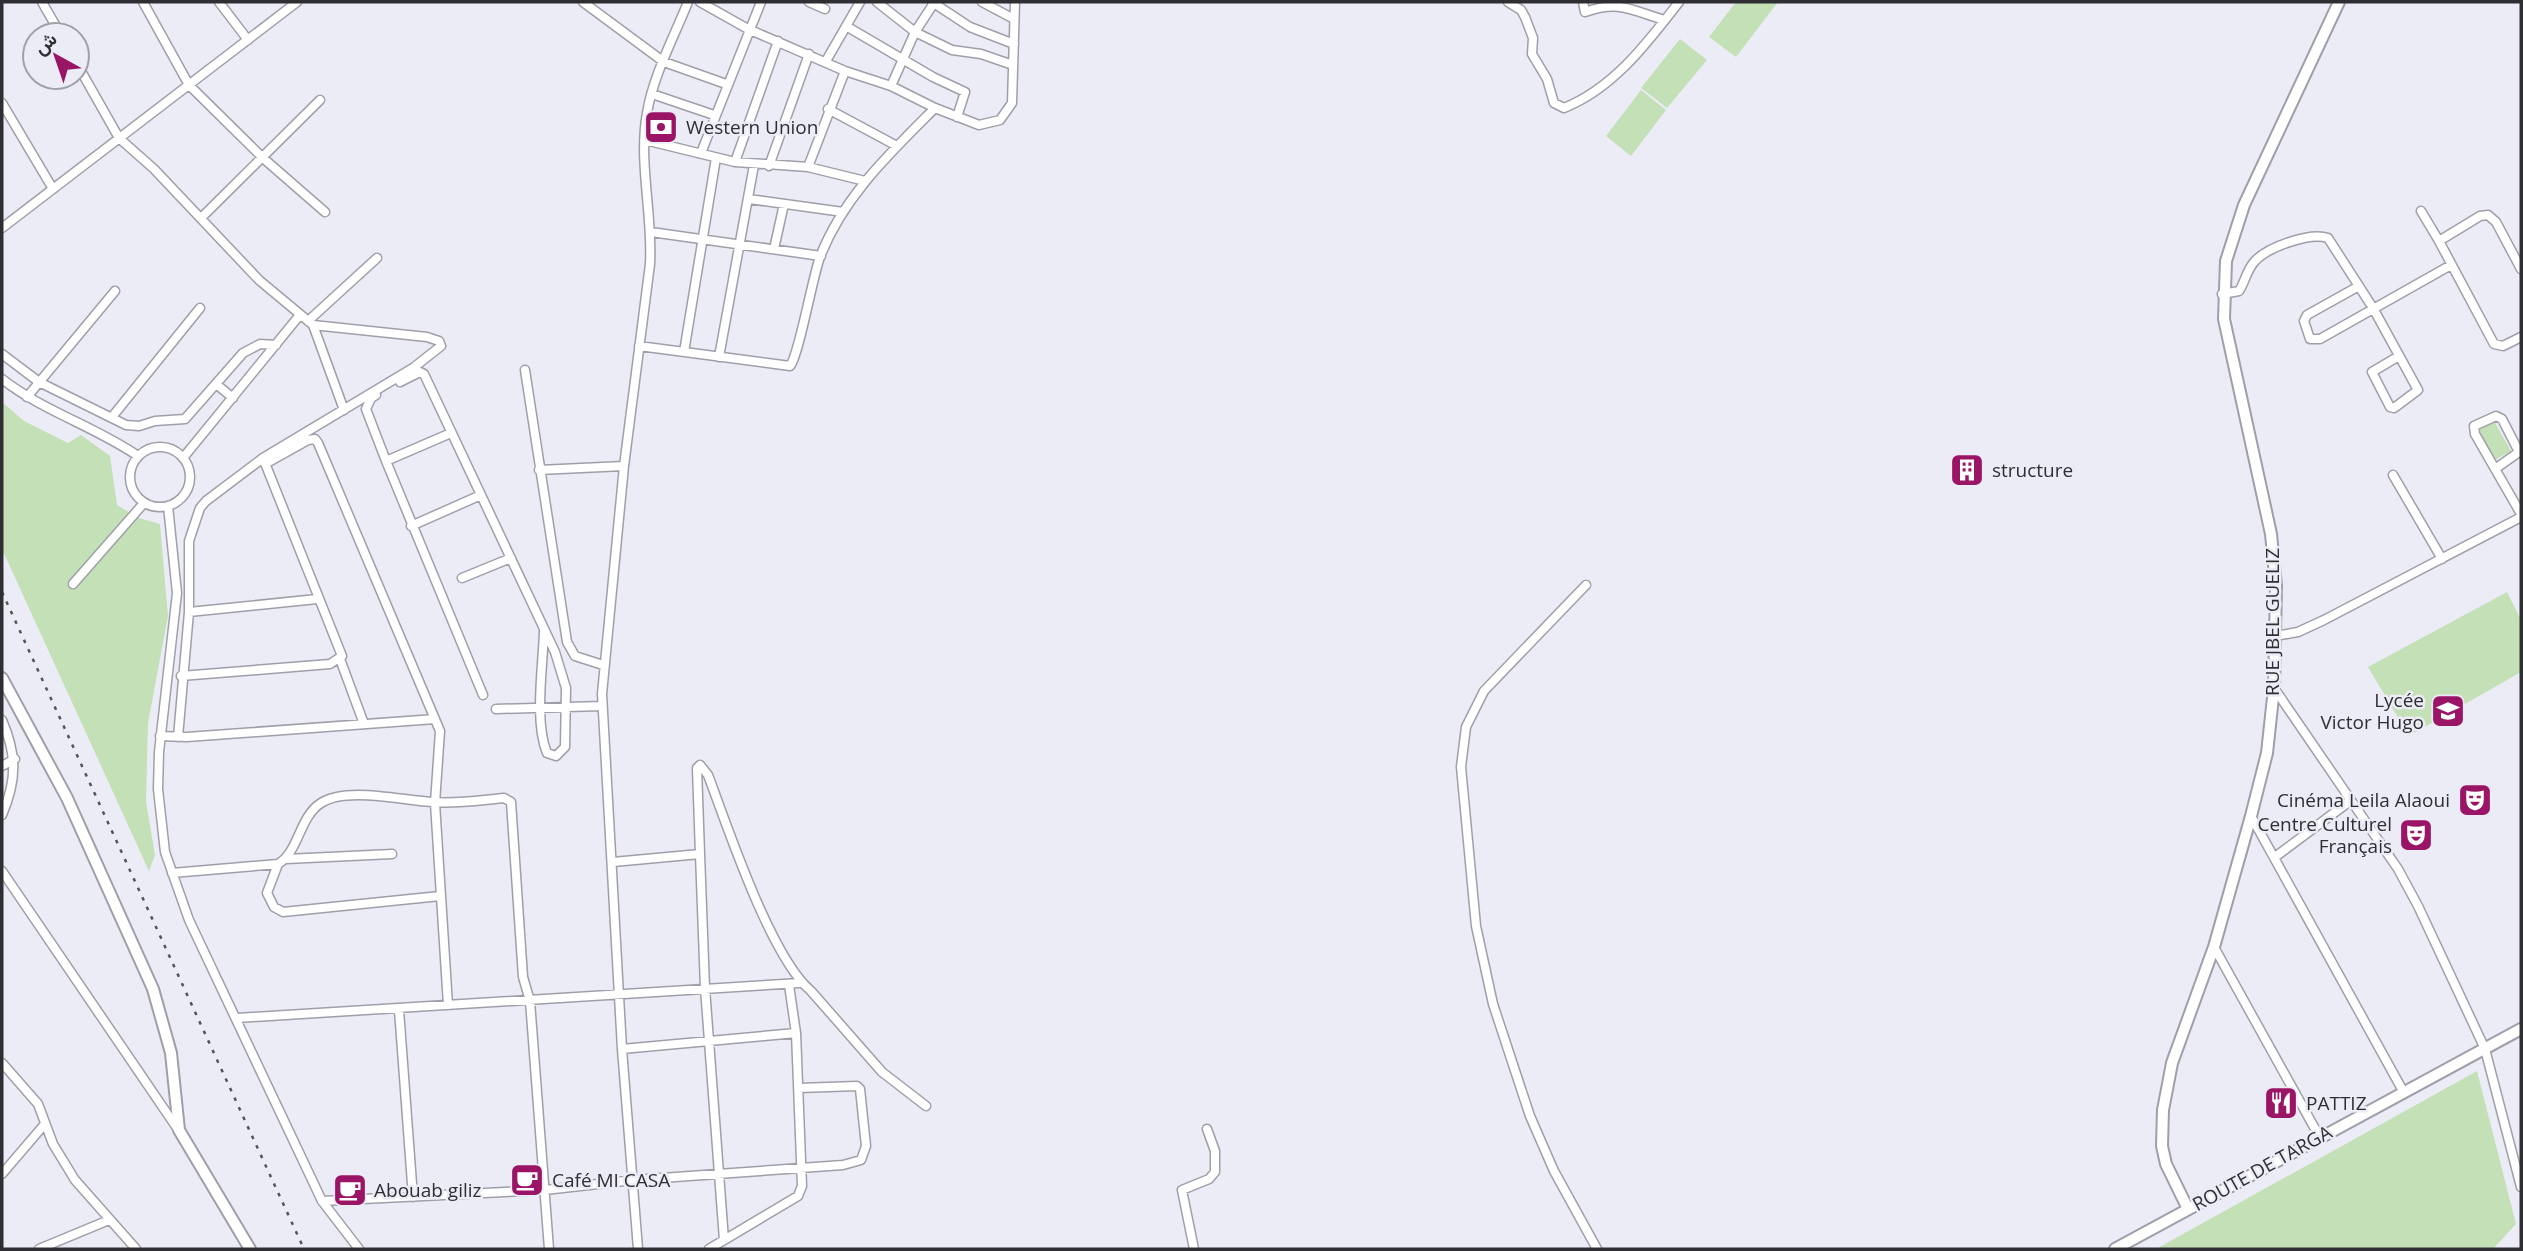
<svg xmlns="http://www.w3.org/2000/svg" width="2523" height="1251" font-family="'Open Sans',Vazirmatn,sans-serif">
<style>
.green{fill:#c4e0b6}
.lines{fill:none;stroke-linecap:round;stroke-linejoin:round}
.street-casing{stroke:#9f9faa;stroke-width:11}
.secondary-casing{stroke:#9f9faa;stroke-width:14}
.street{stroke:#fff;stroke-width:8}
.secondary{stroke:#fff;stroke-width:10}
.rail{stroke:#535358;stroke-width:2.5;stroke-dasharray:3.5 7;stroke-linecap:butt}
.labels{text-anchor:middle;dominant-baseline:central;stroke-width:5;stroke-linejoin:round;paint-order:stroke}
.poi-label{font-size:19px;fill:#2f2f33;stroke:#ececf7;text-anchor:start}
.street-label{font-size:19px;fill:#2f2f33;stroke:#ececf7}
</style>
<rect width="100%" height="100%" fill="#ececf7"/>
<!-- green -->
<path class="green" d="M 1736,2 L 1778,2 L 1736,57 L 1709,37 Z
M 1680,39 L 1707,60 L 1667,108 L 1641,88 Z
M 1641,90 L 1666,110 L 1631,156 L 1606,136 Z
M 2,402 L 24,421 L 68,443 L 81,435 L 110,456 L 117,505 L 139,518 L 160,524 L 168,616 L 148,723 L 146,802 L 155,855 L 149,871 L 2,549 Z
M 2494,421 L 2511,451 L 2493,461 L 2476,431 Z
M 2507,592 L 2521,620 L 2521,672 L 2409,736 L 2368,667 Z
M 2477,1071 L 2516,1224 L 2493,1249 L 2156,1249 Z"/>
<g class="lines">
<!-- street casing -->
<g class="street-casing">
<path id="street" d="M 42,2 L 61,35
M 143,2 L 189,85 L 263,158 L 325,212
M 219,2 L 248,40
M 583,2 L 664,62 L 726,84
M 700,2 L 748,29 L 845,71 L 891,86 L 935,108 L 979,125 L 1000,120 L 1012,103 L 1015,2
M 809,2 L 825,9
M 877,2 L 915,32 L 952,50 L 981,54 L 1013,65
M 932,2 L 970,27 L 1014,44
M 982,2 L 1014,19
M 1508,2 L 1521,10 L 1525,17 L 1533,38 L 1532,54 L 1547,79 L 1554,103 L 1564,108 C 1614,88 1647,43 1679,2
M 1583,2 L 1585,12 C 1619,0 1631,10 1664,20
M 846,26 L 933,77 L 965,92 L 957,117
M 826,61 L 860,2
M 77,64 L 119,138 L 154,169 L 259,280 L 313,325 L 344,410
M 891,86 L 915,32 L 934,3
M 652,94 L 714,115
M 2,103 L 53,189
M 828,109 L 897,146
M 645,140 L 735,162 L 808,167 L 865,181
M 701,153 L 761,2
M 735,162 L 778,41
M 769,166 L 809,54
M 808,167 L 845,71
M 749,199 L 843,212
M 2421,211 L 2439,241
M 201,218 L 320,100
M 2,228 L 297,2
M 651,232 L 821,256
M 774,249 L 784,204
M 2521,269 L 2496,222 L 2488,215 L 2480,216 L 2439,241 L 2494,344 L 2503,346 L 2521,337
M 2359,286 L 2307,315 L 2304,321 L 2310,339 L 2320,339 L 2451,265
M 2222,294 L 2239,291 C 2245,282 2247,269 2255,261 C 2268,247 2310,232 2328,238 L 2373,308 L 2418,390 L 2394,408 L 2390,407 L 2372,372 L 2399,356
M 308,321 L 377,258
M 639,346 L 790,366 C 799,355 812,279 820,257 C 843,197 890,153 935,108
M 684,352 L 716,158
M 2,354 L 39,382 L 126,425 L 139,426 L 155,421 L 185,419 L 243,353 L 260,344 L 276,345
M 719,357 L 754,165
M 525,370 L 567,642 L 575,656 L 603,665
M 2,379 C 43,411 94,426 138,456
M 400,382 L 420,372 L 424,374 L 555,652 L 566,688 L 565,747 L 556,756 L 547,753 C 534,722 543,666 544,631
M 216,384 L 233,398
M 376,395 L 371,398 L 366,409 L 386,461
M 27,397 L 115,291
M 112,417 L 200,308
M 451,433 L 386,461 L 483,695
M130 477a30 30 0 1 1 60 0a30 30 0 1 1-60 0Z
M 183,458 L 299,316
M 265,464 L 308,440 L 315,439 L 318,443 L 440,731 L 435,803 L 448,1005
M 2495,469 L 2519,452 L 2502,419 L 2496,416 L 2474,426 L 2475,434 L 2521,514
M 539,470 L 624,466
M 2393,475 L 2442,559
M 168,506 L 177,593 L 159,752 L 158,789 L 165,852 L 189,920 L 322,1201 L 359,1249
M 411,526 L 481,495
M 462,578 L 511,558
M 73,584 L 144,503
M 1586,585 L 1484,691 L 1466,727 L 1461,767 L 1476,926 L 1493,1004 L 1530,1116 L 1554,1171 L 1597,1249
M 189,612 L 317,599
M 2275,636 L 2298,632 L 2324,620 L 2521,517
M 340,659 L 364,724
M 181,676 L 330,664 L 342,656 L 263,458 L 413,368 L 441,346 L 439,341 L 427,337 L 313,325
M 2274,688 L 2398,869 L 2418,906 L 2485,1049 L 2521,1187
M 496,709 L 602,706
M 2,720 C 17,755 17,780 2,815
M 160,736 L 187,737 L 435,719
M 178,737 L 189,612 L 189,541 L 200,508 L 206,501 L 263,458
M 2,766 L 15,759
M 2251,816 L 2403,1091
M 700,854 L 697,768 L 700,765 L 708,775 C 728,828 771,958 811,991 L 882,1072 L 926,1106
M 2275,857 L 2350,801
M 286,859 L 392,854
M 613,862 L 700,854 L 705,988 L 724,1240
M 278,864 L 267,893 L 274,907 L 283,912 L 440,896
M 2,871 L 177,1128
M 172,873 L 278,864 C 299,852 299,817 321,803 C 347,786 404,801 434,802 C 457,804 481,800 504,798 L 511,802 L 523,977 L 530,1001 L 549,1249
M 2214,947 L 2319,1136
M 399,1010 L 413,1197
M 237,1018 L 800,983
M 622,1049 L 796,1033
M 2,1063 L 38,1104 L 53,1144 L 75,1180 L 136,1249
M 2,1174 L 44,1125
M 322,1201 L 545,1190 L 633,1180 L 843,1165 L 861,1160 L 866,1146 L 860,1089 L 857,1086 L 799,1088
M 39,1249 L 109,1220
M 638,1249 L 622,1049 L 602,694 L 624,466 L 650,264 C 653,214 638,163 647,113 C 653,76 674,37 688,2
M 709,1249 L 798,1196 L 802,1186 L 796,1033 L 789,985
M 1194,1249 L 1182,1190 L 1209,1179 L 1215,1172 L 1215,1151 L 1207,1129"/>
</g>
<!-- secondary casing -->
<g class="secondary-casing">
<path id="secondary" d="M 2,678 L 67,798 L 153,989 L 171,1053 L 179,1130 L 250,1249
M 2188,1209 L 2166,1164 L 2162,1146 L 2163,1110 L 2172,1063 L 2214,947 L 2251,816 L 2267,753 L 2274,688 L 2276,585 L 2271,534 L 2224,319 L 2226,261 L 2244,205 L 2339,2
M 2115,1249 L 2521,1029"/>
</g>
<!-- street -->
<use href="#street" class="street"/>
<!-- secondary -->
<use href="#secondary" class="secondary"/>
<!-- rail -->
<path class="rail" d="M 2,592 L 304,1249"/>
</g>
<!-- icons -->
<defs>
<g id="bank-square" transform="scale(1.75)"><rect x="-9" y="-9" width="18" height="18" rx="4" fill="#9b1567" stroke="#ececf7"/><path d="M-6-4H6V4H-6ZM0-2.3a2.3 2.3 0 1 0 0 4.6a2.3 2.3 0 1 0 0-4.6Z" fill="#fff"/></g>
<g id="building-square" transform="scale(1.75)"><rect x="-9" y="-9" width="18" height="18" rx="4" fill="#9b1567" stroke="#ececf7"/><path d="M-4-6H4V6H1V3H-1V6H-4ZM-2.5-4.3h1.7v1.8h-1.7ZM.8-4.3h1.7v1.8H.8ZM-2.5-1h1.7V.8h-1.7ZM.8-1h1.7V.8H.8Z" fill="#fff"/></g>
<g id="school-square" transform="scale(1.75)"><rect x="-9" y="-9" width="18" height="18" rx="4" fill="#9b1567" stroke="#ececf7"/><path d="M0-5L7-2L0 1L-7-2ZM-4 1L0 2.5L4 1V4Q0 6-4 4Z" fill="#fff"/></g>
<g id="theatre-square" transform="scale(1.75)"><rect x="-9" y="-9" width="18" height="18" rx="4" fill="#9b1567" stroke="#ececf7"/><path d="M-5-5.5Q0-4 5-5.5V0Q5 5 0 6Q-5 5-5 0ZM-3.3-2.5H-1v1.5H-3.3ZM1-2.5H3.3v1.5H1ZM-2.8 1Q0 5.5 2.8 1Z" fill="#fff"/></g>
<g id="restaurant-square" transform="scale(1.75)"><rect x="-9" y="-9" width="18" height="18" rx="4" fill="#9b1567" stroke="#ececf7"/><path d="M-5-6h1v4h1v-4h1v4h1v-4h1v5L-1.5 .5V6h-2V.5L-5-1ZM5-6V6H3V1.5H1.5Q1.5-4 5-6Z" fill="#fff"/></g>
<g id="cafe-square" transform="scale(1.75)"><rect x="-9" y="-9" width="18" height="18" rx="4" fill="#9b1567" stroke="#ececf7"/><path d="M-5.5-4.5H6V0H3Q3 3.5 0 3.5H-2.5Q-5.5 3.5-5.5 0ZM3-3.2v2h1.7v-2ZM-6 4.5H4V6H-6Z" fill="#fff"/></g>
</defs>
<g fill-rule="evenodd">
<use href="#bank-square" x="661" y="127"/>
<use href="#building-square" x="1967" y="470"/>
<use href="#school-square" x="2448" y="711"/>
<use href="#theatre-square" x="2475" y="800"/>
<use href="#theatre-square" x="2416" y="835"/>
<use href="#restaurant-square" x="2281" y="1103"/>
<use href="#cafe-square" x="527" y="1180"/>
<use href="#cafe-square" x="350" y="1190"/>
</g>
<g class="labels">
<!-- poi labels -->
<g class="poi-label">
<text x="686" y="127">Western Union</text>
<text x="1992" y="470">structure</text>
<text x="2424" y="700" text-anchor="end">Lycée<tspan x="2424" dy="22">Victor Hugo</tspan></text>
<text x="2450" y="800" text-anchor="end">Cinéma Leila Alaoui</text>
<text x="2392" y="824" text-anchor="end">Centre Culturel<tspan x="2392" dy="22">Français</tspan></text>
<text x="2306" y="1103">PATTIZ</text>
<text x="552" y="1180">Café MI CASA</text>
<text x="374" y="1190">Abouab giliz</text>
</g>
<!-- street labels -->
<g class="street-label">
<text transform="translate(2272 622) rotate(-90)">RUE JBEL GUELIZ</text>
<text transform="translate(2262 1168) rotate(-29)">ROUTE DE TARGA</text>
</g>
</g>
<!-- border -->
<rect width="2523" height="1251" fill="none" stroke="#2f2f33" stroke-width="7"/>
<!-- north arrow -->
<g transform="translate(56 56) rotate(320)"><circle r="33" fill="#ececf7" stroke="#a0a0a9" stroke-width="2"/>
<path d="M0-5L12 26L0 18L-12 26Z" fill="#9b1567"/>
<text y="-10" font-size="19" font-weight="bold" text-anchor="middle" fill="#2f2f33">ش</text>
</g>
</svg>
